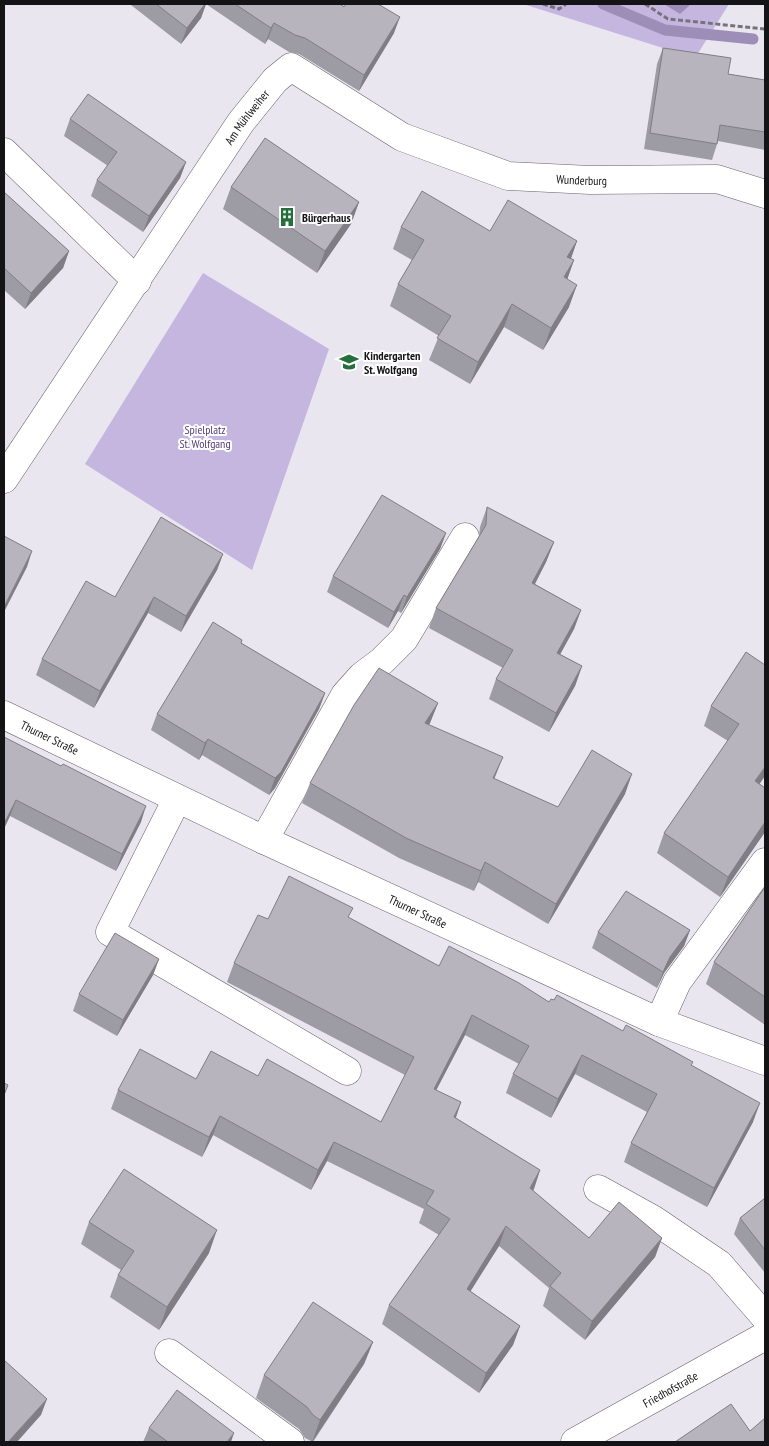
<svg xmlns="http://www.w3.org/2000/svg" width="769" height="1446" font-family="'PT Sans Narrow',sans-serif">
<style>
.green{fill:#c4b6df}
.water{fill:#9d8eb8}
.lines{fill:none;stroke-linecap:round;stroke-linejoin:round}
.stream{stroke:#9d8eb8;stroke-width:11}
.minor-casing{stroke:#65626b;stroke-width:29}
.path{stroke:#76747a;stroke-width:3;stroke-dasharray:5 2.5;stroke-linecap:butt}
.minor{stroke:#fff;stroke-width:28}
.wall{fill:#9d9ba3}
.shaded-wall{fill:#807e84}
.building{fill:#b7b4bd;stroke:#807e84}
.labels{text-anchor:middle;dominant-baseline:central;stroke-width:4;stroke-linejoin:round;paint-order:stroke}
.street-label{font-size:12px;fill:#141316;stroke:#fff}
.poi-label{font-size:12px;font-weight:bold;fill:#141316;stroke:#fff;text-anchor:start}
.park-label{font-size:12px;fill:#553f78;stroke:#fff}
</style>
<rect width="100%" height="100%" fill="#e9e6f0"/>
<!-- green -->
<path class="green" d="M 523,4 L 729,4 L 695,58 Z
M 203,273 L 329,349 L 252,570 L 85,464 Z"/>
<!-- water -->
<path class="water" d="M 664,4 L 691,4 L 680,14 Z"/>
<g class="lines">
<!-- stream -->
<path class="stream" d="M 603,4 L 665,30 L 753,39"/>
<!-- minor casing -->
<g class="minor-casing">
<g id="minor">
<path d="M 4,152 L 137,281"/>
<path id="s1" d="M 4,479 L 241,122 L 275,80 L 291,67 L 402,137 L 508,176 L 590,180 L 717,179 L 765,194"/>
<path id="s2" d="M 4,715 L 264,840 L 659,1022 L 765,1061"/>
<path d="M 177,799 L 110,932 L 347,1071"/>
<path d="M 264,840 L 345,695 L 362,676 L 382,661 L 404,639 L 465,537"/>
<path d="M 659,1022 L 677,982 L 765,862"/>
<path d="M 598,1189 L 654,1220 L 719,1264 L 765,1317"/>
<path d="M 169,1353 L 290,1442"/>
<path id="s3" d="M 575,1442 L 765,1336"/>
</g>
</g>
<!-- path -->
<path class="path" d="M 543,4 L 559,9 L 566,4
M 645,4 L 668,19 L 765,29"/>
<!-- minor -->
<use href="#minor" class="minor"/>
</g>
<!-- wall -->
<path class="wall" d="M 131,4 L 340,4 L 394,33 L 359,91 L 299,54 L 289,52 L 268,39 L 265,44 L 206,4 L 201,18 L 181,44 L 131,5 Z
M 663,48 L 728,74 L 765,80 L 765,150 L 718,141 L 712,160 L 644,149 L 657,64 Z
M 70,119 L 186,162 L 180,178 L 143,232 L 91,196 L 97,180 L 108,166 L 64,136 Z
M 231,187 L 359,202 L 351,224 L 317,273 L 223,209 Z
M 4,192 L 69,251 L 63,268 L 25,309 L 4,290 Z
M 401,227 L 490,231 L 577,241 L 571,258 L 574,260 L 567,279 L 569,307 L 543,350 L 504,327 L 470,384 L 429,360 L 439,336 L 390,306 L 398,284 L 412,260 L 393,249 Z
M 487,507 L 554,542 L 546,562 L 535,584 L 581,610 L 574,629 L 560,654 L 582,666 L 575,686 L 549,732 L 489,699 L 496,679 L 503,668 L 429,628 L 436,608 L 479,536 L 480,527 Z
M 446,533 L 440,549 L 401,613 L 398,611 L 388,628 L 327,592 L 333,576 Z
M 223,554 L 217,570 L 181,632 L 148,613 L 94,708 L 36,675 L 42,659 L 115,597 Z
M 242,640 L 241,643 L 325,693 L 319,709 L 275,788 L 269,795 L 202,755 L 199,760 L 151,730 L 157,714 Z
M 746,652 L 760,784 L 765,788 L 765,832 L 720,897 L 657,853 L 664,833 L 728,741 L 704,726 L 711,706 Z
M 438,703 L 429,725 L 494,779 L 558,807 L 625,794 L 548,924 L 478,882 L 474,891 L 399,858 L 302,803 L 310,783 Z
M 4,737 L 141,822 L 116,871 L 10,816 Z
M 765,887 L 765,1025 L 706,984 L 714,962 Z
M 349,918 L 439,966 L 549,1002 L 623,1031 L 691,1066 L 753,1122 L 707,1207 L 624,1162 L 631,1143 L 647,1112 L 575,1074 L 551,1118 L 506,1093 L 513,1074 L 519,1064 L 465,1035 L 436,1090 L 461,1102 L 456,1118 L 540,1170 L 533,1191 L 589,1238 L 662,1238 L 655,1257 L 585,1340 L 543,1306 L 549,1288 L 499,1246 L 470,1291 L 520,1326 L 513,1345 L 479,1393 L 382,1324 L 389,1305 L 439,1235 L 419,1223 L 424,1209 L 327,1161 L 311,1190 L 213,1135 L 202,1157 L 111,1109 L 118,1090 L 196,1079 L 258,1076 L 381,1122 L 405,1075 L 227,982 L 234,963 L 268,919 Z
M 690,930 L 684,946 L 664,973 L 657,988 L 592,948 L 598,932 Z
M 159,959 L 153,975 L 117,1036 L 73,1011 L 79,994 Z
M 765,1198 L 765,1273 L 734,1234 L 740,1218 Z
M 89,1222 L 209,1253 L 159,1330 L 110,1297 L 118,1275 L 121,1270 L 81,1244 Z
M 373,1342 L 364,1364 L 313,1442 L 305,1438 L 299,1429 L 256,1398 L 264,1375 Z
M 149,1428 L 231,1442 L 143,1442 Z"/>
<!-- shaded-wall -->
<path class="shaded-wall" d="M 205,4 L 206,4 L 201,18 L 181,44 L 187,28 Z
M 400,17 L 394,33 L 359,91 L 364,75 Z
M 274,23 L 268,39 L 265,44 L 271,28 Z
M 186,162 L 180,178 L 143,232 L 149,216 Z
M 359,202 L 351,224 L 317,273 L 325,251 Z
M 577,241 L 569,264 L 567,257 Z
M 69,251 L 63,268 L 25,309 L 31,293 Z
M 574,260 L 566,283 L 564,277 Z
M 577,285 L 569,307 L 543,350 L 551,328 Z
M 512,304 L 504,327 L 470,384 L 478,362 Z
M 446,533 L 440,549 L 401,613 L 407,597 Z
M 554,542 L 546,562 L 525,603 L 532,583 Z
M 32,551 L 27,567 L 4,612 L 4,607 Z
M 223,554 L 217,570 L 181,632 L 186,616 Z
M 404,595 L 398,611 L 388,628 L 394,612 Z
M 154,597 L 148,613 L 94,708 L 100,691 Z
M 581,610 L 574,629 L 550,673 L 557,653 Z
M 582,666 L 575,686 L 549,732 L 556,713 Z
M 325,693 L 319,709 L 275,788 L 269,795 L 275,778 Z
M 438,703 L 430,723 L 418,743 L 425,723 Z
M 208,739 L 202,755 L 199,760 L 205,743 Z
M 503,757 L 495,777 L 486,798 L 493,778 Z
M 765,767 L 765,776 L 748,801 L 755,781 Z
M 632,774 L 625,794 L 548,924 L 556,904 Z
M 16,800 L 10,816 L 4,829 L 4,824 Z
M 146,806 L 141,822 L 116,871 L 122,854 Z
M 765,822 L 765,832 L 720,897 L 728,877 Z
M 485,862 L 478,882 L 474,891 L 481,871 Z
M 690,930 L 684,946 L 664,973 L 657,988 L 663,972 L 670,957 Z
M 159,959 L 153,975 L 117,1036 L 123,1020 Z
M 472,1015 L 465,1035 L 427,1108 L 434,1089 Z
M 582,1055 L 575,1074 L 551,1118 L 558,1099 Z
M 461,1102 L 454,1122 L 454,1117 Z
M 760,1103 L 753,1122 L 707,1207 L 714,1188 Z
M 220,1116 L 213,1135 L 202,1157 L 209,1137 Z
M 334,1142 L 327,1161 L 311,1190 L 318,1170 Z
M 540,1170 L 534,1189 L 523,1207 L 530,1188 Z
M 506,1226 L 499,1246 L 460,1308 L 467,1289 Z
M 217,1230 L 209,1253 L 159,1330 L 167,1307 Z
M 662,1238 L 655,1257 L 585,1340 L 592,1321 Z
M 520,1326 L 513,1345 L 479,1393 L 486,1373 Z
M 373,1342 L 364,1364 L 312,1442 L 320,1420 Z
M 47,1399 L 41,1415 L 17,1442 L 8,1442 Z
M 234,1433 L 231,1442 L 227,1442 Z"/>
<!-- building -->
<path class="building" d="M 156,4 L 205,4 L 187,28 Z
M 235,4 L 340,4 L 344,7 L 346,4 L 378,4 L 400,17 L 364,75 L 305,38 L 295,35 L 274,23 L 271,28 Z
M 663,48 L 731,58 L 728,74 L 765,80 L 765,132 L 720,125 L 717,144 L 650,133 Z
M 88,94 L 186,162 L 149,216 L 97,180 L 117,152 L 70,119 Z
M 265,138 L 359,202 L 325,251 L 231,187 Z
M 422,191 L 490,231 L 508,200 L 577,241 L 567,257 L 574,260 L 564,277 L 577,285 L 551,328 L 512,304 L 478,362 L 437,338 L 451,316 L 398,284 L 424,240 L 401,227 Z
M 4,192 L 69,251 L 31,293 L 4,268 Z
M 382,495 L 446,533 L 407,597 L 404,595 L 394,612 L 333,576 Z
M 487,507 L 554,542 L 532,583 L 581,610 L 557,653 L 582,666 L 556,713 L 496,679 L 513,650 L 436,608 L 486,525 Z
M 161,517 L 223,554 L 186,616 L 154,597 L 100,691 L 42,659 L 86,581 L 115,597 Z
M 4,536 L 32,551 L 4,607 Z
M 213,622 L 242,640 L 241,643 L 325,693 L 281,772 L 275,778 L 208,739 L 205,743 L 157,714 Z
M 746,652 L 765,665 L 765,767 L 755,781 L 765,788 L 765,822 L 728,877 L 664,833 L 739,724 L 711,706 Z
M 379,668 L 438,703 L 425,723 L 503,757 L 493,778 L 558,807 L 592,750 L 632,774 L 556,904 L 485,862 L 481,871 L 406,838 L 310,783 L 354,705 Z
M 4,737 L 61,766 L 63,764 L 146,806 L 122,854 L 16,800 L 4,824 Z
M 289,876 L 353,908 L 348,917 L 439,966 L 449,946 L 519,983 L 549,1002 L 551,999 L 554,1000 L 557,995 L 623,1031 L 626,1025 L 693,1062 L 691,1065 L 760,1103 L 714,1188 L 631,1143 L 657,1094 L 582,1055 L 558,1099 L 513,1074 L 529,1046 L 472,1015 L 434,1089 L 461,1102 L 454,1117 L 540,1170 L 530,1188 L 589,1238 L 619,1202 L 662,1238 L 592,1321 L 550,1286 L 561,1273 L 506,1226 L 467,1289 L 520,1326 L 486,1373 L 389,1305 L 450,1219 L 426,1204 L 434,1191 L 334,1142 L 318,1170 L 220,1116 L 209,1137 L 118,1090 L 140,1049 L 196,1079 L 211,1051 L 258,1076 L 267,1059 L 381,1122 L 414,1057 L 234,963 L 258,915 L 268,919 Z
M 765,887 L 765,997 L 714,962 Z
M 626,891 L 690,930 L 670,957 L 663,972 L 598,932 Z
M 115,933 L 159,959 L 123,1020 L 79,994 Z
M 4,1083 L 8,1085 L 4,1095 Z
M 124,1169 L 217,1230 L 167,1307 L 118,1275 L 134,1251 L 89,1222 Z
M 765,1198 L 765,1250 L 740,1218 Z
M 313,1302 L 373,1342 L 320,1420 L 313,1415 L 307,1407 L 264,1375 Z
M 4,1360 L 47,1399 L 8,1442 L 6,1442 L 4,1441 Z
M 177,1390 L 234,1433 L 227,1442 L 168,1442 L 149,1428 Z
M 731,1404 L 750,1431 L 765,1418 L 765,1442 L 675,1442 Z"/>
<!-- icons -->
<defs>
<g id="building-bare" transform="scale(1.5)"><path d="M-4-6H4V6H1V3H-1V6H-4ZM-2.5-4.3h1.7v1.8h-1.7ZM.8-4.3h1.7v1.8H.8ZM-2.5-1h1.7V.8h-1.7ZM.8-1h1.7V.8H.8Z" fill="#256f3d" stroke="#fff" stroke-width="2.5" paint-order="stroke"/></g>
<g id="school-bare" transform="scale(1.5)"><path d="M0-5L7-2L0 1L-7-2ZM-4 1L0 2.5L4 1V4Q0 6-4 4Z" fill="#256f3d" stroke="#fff" stroke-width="2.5" paint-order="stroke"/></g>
</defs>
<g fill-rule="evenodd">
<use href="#building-bare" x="287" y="217"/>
<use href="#school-bare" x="349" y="362"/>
</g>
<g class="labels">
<!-- street labels -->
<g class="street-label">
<text stroke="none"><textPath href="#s1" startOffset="436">Am Mühlweiher</textPath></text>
<text stroke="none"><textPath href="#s1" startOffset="821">Wunderburg</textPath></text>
<text stroke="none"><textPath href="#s2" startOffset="51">Thurner Straße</textPath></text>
<text stroke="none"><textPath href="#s2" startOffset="458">Thurner Straße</textPath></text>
<text stroke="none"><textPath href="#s3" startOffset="109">Friedhofstraße</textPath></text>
</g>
<!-- poi labels -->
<g class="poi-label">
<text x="302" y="217">Bürgerhaus</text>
<text x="364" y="355">Kindergarten<tspan x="364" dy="14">St. Wolfgang</tspan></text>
</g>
<!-- park labels -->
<g class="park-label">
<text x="205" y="429">Spielplatz<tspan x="205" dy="14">St. Wolfgang</tspan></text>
</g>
</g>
<!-- border -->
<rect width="769" height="1446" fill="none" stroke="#141316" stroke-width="10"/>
</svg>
